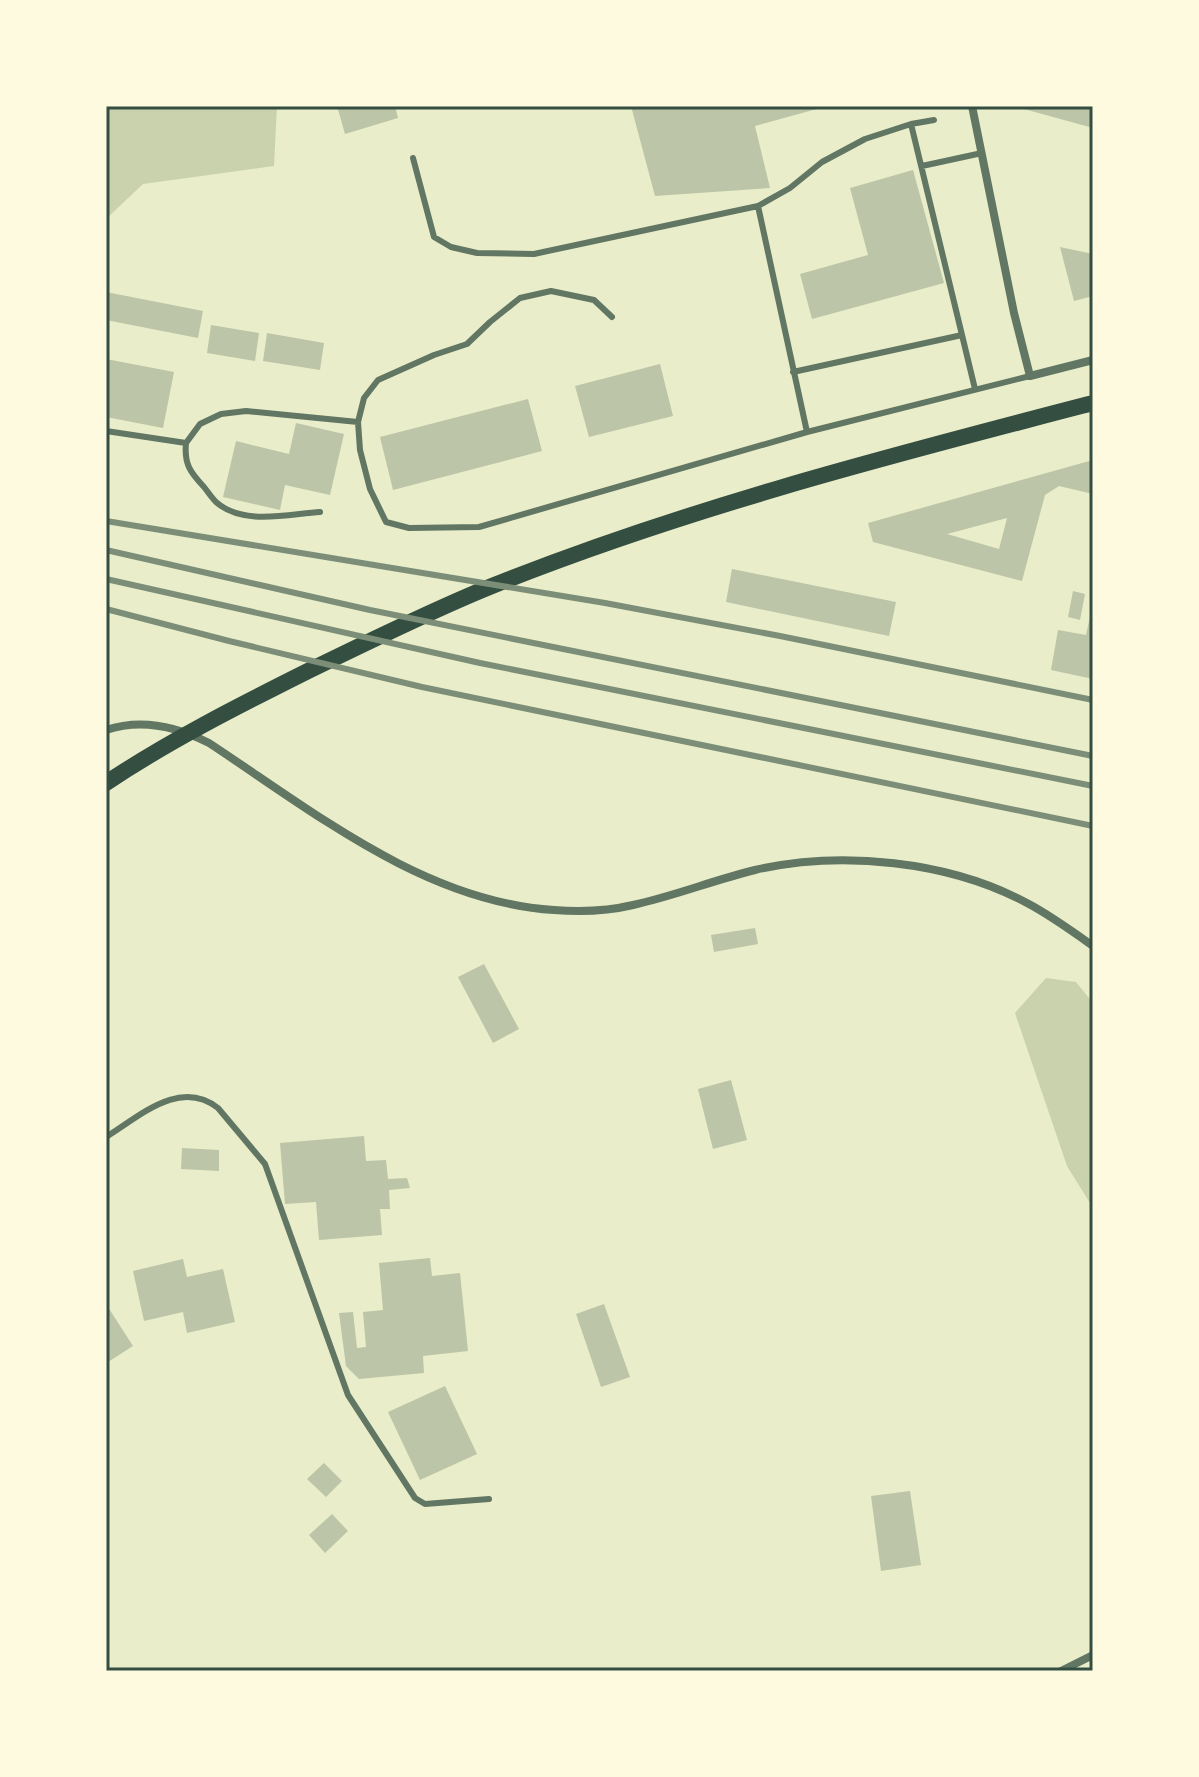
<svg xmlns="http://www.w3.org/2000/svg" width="1199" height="1777" font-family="'Zilla Slab',serif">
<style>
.green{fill:#cad2ad}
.building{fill:#bcc5a7;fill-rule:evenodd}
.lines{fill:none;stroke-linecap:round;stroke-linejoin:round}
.service{stroke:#617663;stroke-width:6}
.minor{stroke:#617663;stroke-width:8}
.secondary{stroke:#344e41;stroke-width:16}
.rail{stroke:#7c8e77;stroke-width:6}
.neatline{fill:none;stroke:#344e41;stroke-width:3}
</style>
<rect width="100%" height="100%" fill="#e9edc9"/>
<!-- green -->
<path class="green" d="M 106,106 L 277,106 L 274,166 L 143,184 L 106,219 Z
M 1046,978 L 1076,982 L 1093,1003 L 1093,1208 L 1067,1166 L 1015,1013 Z"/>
<!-- building -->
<path class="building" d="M 337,106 L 395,106 L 398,118 L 345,134 Z
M 631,106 L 824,106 L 824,107 L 755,126 L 770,188 L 655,196 Z
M 1025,106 L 1093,106 L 1093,128 L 1024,109 Z
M 913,170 L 944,283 L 812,319 L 800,274 L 868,255 L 850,188 Z
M 1060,247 L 1093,254 L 1093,296 L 1074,301 Z
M 106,292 L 203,311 L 198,338 L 106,320 Z
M 211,325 L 259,333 L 255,361 L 207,353 Z
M 267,333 L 324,343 L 320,370 L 263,361 Z
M 106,359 L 174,372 L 163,428 L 106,417 Z
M 660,364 L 673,416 L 589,437 L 575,386 Z
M 528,399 L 542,451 L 393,490 L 380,437 Z
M 296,423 L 344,434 L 330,495 L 285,485 L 280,510 L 223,497 L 236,441 L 289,454 Z
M 1093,460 L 1093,494 L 1059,486 L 1045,495 L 1022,581 L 873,542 L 868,523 ZM 1007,518 L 999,549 L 947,534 Z
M 732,569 L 896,602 L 889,636 L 726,602 Z
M 1073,591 L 1085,594 L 1080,620 L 1068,617 Z
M 1092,608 L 1093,608 L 1093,679 L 1051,670 L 1058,630 L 1086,635 Z
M 755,928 L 758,944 L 714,952 L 711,935 Z
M 484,964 L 519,1029 L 493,1043 L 458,977 Z
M 731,1080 L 747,1140 L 713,1149 L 698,1089 Z
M 364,1136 L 366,1161 L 386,1160 L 388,1179 L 407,1178 L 410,1188 L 389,1190 L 390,1209 L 380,1209 L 382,1235 L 319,1240 L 316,1202 L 285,1204 L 280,1143 Z
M 182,1148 L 219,1150 L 219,1171 L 181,1169 Z
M 430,1258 L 432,1276 L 460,1273 L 468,1351 L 423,1356 L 424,1373 L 359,1379 L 346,1366 L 339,1313 L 353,1312 L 357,1348 L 366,1347 L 363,1312 L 383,1310 L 379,1263 Z
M 183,1259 L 187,1277 L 223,1269 L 235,1322 L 187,1333 L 183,1312 L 144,1321 L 133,1271 Z
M 106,1304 L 133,1346 L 108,1362 L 106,1359 Z
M 604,1304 L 630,1377 L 601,1387 L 576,1314 Z
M 445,1386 L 477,1454 L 420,1480 L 388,1412 Z
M 324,1463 L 342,1481 L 326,1497 L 307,1479 Z
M 910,1491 L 921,1565 L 881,1571 L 871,1496 Z
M 332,1514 L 348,1531 L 325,1553 L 309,1535 Z"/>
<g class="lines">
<!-- service -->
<path class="service" d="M 911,124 L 962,335
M 413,158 L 434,237 L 451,247 L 477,253 L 534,254 L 758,206 L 807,432
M 922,166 L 982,153
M 758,206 L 790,188 L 822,162 L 865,139 L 911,124 L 934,120
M 612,317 L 594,300 L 551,291 L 520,298 L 490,322 L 467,344 L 434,355 L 378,380 L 364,398 L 358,422 L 360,450 L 370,489 L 386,522 L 409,528 L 479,527 L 807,432 L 1030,376
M 793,372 L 962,335 L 975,389
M 106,431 L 186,443 L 200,424 L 221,414 L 246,411 L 358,422
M 186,443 C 184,464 190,472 204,487 C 208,492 212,498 216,502 C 243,526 288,514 320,512
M 106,1137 C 140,1116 180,1078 218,1108 L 265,1164 L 348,1395 L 415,1498 L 425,1504 L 489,1499"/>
<!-- minor -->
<path class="minor" d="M 972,106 L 1014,313 L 1030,376 L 1093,360
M 106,730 C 142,718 176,726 209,743 C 314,812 425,902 554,910 C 580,912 608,911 633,905 C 674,896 714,880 755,870 C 841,850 949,861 1027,903 C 1050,915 1072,931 1093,946
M 1061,1671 L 1093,1655"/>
<!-- secondary -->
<path class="secondary" d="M 106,783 C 169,741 238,706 306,672 C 366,643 426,613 487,588 C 683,509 889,456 1093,403"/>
<!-- rail -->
<path class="rail" d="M 106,521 L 605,603 L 780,636 L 1093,700
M 106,550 L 370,610 L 1093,756
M 106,579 L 480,663 L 1093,786
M 106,609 L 229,641 L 422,687 L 1093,826"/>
</g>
<!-- border -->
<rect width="1199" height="1777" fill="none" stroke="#fefae0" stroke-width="216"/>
<rect x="108" y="108" width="983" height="1561" class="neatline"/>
</svg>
